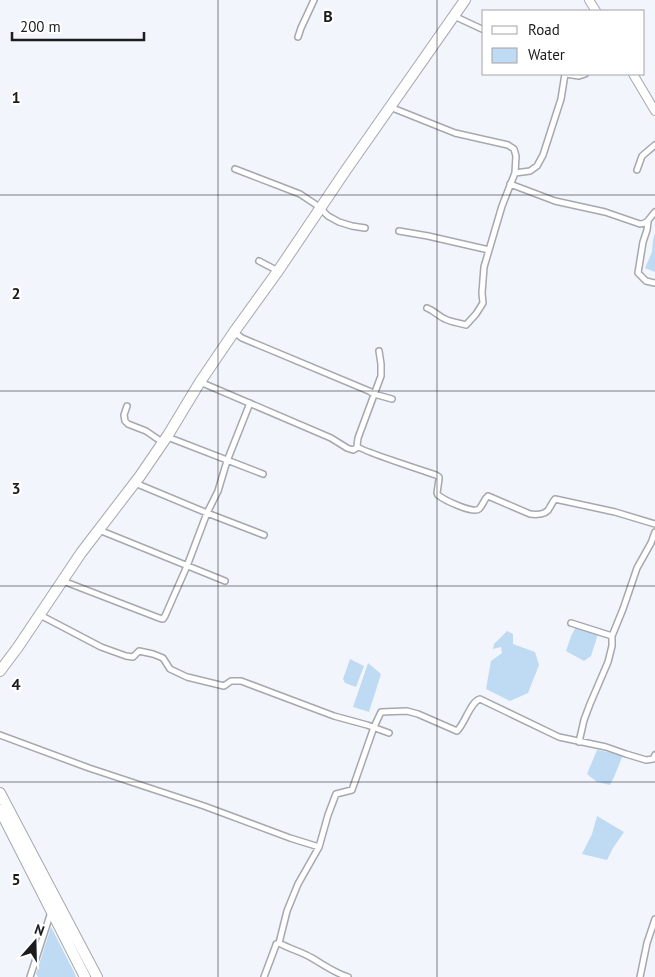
<svg xmlns="http://www.w3.org/2000/svg" width="655" height="977" font-family="'PT Sans',sans-serif">
<style>
.water{fill:#bfdaf3}
.lines{fill:none;stroke-linecap:round;stroke-linejoin:round}
.street-casing{stroke:#a5a8ae;stroke-width:8}
.secondary-casing{stroke:#a5a8ae;stroke-width:10}
.highway-casing{stroke:#a5a8ae;stroke-width:12}
.street{stroke:#fff;stroke-width:5}
.secondary{stroke:#fff;stroke-width:8}
.highway{stroke:#fff;stroke-width:10}
.grid{fill:none;stroke:#1b1c1e;stroke-width:1;stroke-opacity:0.55}
.grid-label{font-size:16px;text-anchor:middle;font-weight:bold;fill:#1b1c1e;stroke:#fff;stroke-width:4.5;stroke-linejoin:round;paint-order:stroke}
</style>
<rect width="100%" height="100%" fill="#f2f5fc"/>
<!-- water -->
<path class="water" d="M 655,233 L 655,272 L 645,268 L 652,252 L 653,240 Z
M 576,627 L 598,634 L 591,656 L 584,661 L 566,651 L 571,636 Z
M 507,631 L 513,634 L 513,644 L 535,652 L 539,665 L 528,693 L 510,701 L 486,689 L 491,661 L 502,653 L 501,647 L 493,649 L 494,644 Z
M 350,659 L 364,666 L 356,687 L 345,683 L 343,679 Z
M 368,663 L 381,674 L 369,712 L 353,707 Z
M 597,750 L 623,755 L 614,777 L 610,785 L 597,782 L 587,774 Z
M 597,816 L 624,832 L 613,848 L 607,860 L 582,854 L 592,834 Z
M 51,927 L 73,970 L 76,977 L 38,977 L 36,974 Z"/>
<g class="lines">
<!-- street casing -->
<g class="street-casing">
<path id="street" d="M 454,16 L 484,30
M 298,37 L 301,28 L 314,0
M 566,74 L 579,76 L 585,74
M 390,107 L 455,133 L 508,145 L 514,149 L 516,156 L 515,173 L 502,206 L 484,267 L 482,293 L 483,303 L 476,314 L 466,325 C 459,323 451,322 445,319 C 438,316 435,311 427,308
M 235,169 L 300,194 L 321,208 L 324,212 L 328,216 L 339,222 L 352,226 L 365,228
M 637,170 L 642,156 L 655,145
M 515,173 L 530,171 L 537,166 L 543,155 L 561,99 L 565,74
M 510,184 L 555,201 L 605,212 L 640,224 C 648,224 649,218 655,212
M 648,222 L 647,230 L 643,242 L 638,273 L 646,281 L 655,283
M 399,231 L 428,236 L 489,250
M 259,261 L 278,271
M 234,332 L 242,338 L 369,391 L 374,394 L 392,399
M 379,351 L 381,364 L 381,376 L 358,438 C 358,439 357,445 357,446 C 359,450 427,472 436,475 L 439,477 L 439,479 L 437,493 L 438,495 C 444,500 473,514 479,509 C 483,505 484,499 488,496 L 530,514 C 538,515 547,515 550,507 C 552,504 553,501 555,499 L 615,512 L 655,524
M 200,382 L 331,438 L 347,448 L 353,450 L 358,447
M 127,406 L 124,415 L 125,421 L 128,424 L 146,431 L 162,442
M 168,435 L 170,438 L 263,474
M 135,483 L 207,513 L 264,535
M 99,530 L 225,581
M 63,581 L 159,618 L 163,619 L 165,616 L 187,566 L 207,513 L 218,491 L 227,461 L 250,403
M 40,615 L 101,647 L 126,656 L 133,657 L 139,651 L 153,654 L 163,658 L 170,669 L 187,677 L 224,686 L 231,681 L 241,681 L 334,716 L 367,725 L 389,733
M 571,623 L 612,636
M 0,735 L 89,768 L 204,806 L 290,838 L 319,847
M 579,742 L 584,720 L 590,704 L 608,662 L 612,646 L 612,636 L 623,609 L 637,568 L 651,543 L 655,532
M 279,943 L 287,911 L 298,884 L 319,847 L 328,815 L 336,794 L 352,790 L 374,727 L 381,712 L 407,711 L 418,714 L 457,731 C 466,722 470,702 480,699 L 559,737 L 606,747 L 626,754 L 646,760 L 653,759 L 655,755
M 30,977 L 51,912
M 264,977 L 276,945 L 276,944 L 279,943 C 290,949 302,952 312,958 C 324,965 335,973 348,977
M 640,977 L 647,943 L 655,919"/>
</g>
<!-- secondary casing -->
<g class="secondary-casing">
<path id="secondary" d="M 589,0 L 596,11
M 633,74 L 655,111"/>
</g>
<!-- highway casing -->
<g class="highway-casing">
<path id="highway" d="M 0,671 L 18,647 L 81,553 L 140,476 L 168,435 L 200,382 L 234,332 L 278,271 L 346,170 L 465,0
M 0,793 L 97,977
M 0,810 L 85,977"/>
</g>
<!-- street -->
<use href="#street" class="street"/>
<!-- secondary -->
<use href="#secondary" class="secondary"/>
<!-- highway -->
<use href="#highway" class="highway"/>
</g>
<!-- grid -->
<path class="grid" d="M 218,0 L 218,977M 437,0 L 437,977M 0,195 L 655,195M 0,391 L 655,391M 0,586 L 655,586M 0,782 L 655,782"/>
<g class="grid-label">
<text x="328" y="22">B</text>
<text x="16" y="103">1</text>
<text x="16" y="299">2</text>
<text x="16" y="494">3</text>
<text x="16" y="690">4</text>
<text x="16" y="885">5</text>
</g>
<!-- legend -->
<rect x="482" y="10" width="162" height="65" fill="#ffffff" stroke="#a4a4a5"/>
<rect x="492" y="26" width="25" height="8" fill="#ffffff" stroke="#a4a4a5"/>
<text x="528" y="35" font-size="15" fill="#1b1c1e">Road</text>
<rect x="492" y="48" width="25" height="15" fill="#bfdaf3" stroke="#a4a4a5"/>
<text x="528" y="60" font-size="15" fill="#1b1c1e">Water</text>
<!-- north arrow -->
<g transform="translate(35 942) rotate(20)" stroke="#ffffff" stroke-width="4" paint-order="stroke">
<path d="M0-4L9 19L0 12L-9 19Z" fill="#1b1c1e"/>
<text y="-8" font-size="14" font-weight="bold" text-anchor="middle" fill="#1b1c1e">N</text>
</g>
<!-- scale -->
<path d="M12 32v8h132v-8" fill="none" stroke="#1b1c1e" stroke-width="2.5"/>
<text x="20" y="32" font-size="15" fill="#1b1c1e" stroke="#ffffff" stroke-width="4" paint-order="stroke">200 m</text>
</svg>
